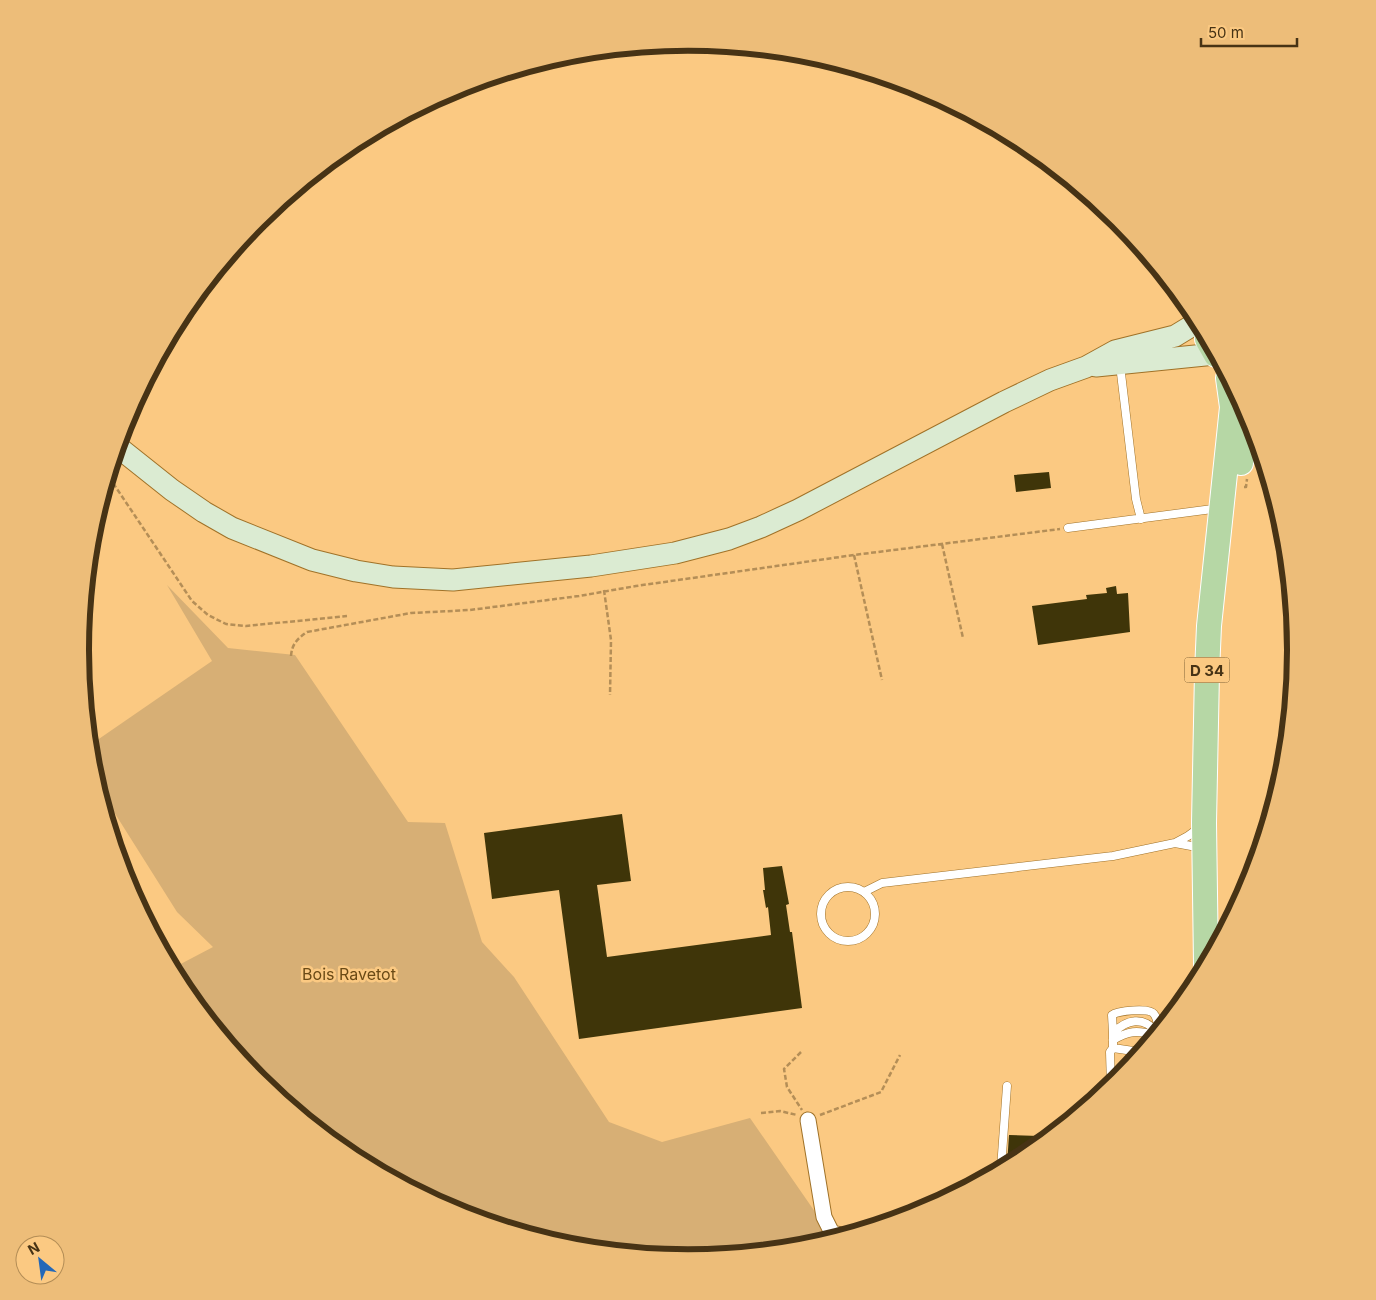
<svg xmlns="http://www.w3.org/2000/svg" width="1376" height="1300" font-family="Inter,sans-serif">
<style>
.green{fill:#d7af75}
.building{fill:#3f3509}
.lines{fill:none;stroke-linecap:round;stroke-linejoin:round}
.lane-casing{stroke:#a07228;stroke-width:9}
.street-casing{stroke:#a07228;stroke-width:17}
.secondary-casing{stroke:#a07228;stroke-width:23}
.primary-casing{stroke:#fff;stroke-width:26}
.path{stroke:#b48e57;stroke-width:2.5;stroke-dasharray:5 2.5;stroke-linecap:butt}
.lane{stroke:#fff;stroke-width:8}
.street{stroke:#fff;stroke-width:15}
.secondary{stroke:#dbebd2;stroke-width:21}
.primary{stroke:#b6d7a5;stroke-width:24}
.labels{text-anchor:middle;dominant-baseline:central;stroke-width:5;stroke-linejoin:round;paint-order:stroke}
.shield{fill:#fbc982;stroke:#7d6036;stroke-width:1}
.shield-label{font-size:15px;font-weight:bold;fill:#473315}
.park-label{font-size:16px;fill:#6a4a16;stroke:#fbc982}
.rim{fill:none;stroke:#473315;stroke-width:6}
</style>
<rect width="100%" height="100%" fill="#fbc982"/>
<!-- green -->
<path class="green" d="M 167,585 L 228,648 L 295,655 L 408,822 L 445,823 L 482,942 L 514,977 L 609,1122 L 662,1142 L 750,1118 L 831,1235 L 832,1238 L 806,1246 L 688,1257 L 569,1246 L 455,1211 L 350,1155 L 258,1079 L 183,987 L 173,968 L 213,947 L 177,912 L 97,785 C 93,771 88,757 93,743 L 212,661 Z"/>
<!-- building -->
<path class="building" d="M 1049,472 L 1051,488 L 1016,492 L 1014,475 Z
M 1116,586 L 1117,594 L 1128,593 L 1130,632 L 1038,645 L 1032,606 L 1087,599 L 1086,595 L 1107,593 L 1106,588 Z
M 622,814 L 631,881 L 597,885 L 607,957 L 771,935 L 768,907 L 766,908 L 763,890 L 765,890 L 763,868 L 782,866 L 789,904 L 786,905 L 790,932 L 792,932 L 802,1008 L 579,1039 L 559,890 L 492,899 L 484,833 Z
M 1009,1135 L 1039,1136 L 1039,1144 L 1025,1155 L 1007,1165 Z"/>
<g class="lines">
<!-- lane casing -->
<g class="lane-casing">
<path id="lane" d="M 1120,365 L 1136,499 L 1141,519
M 1068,528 L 1220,508
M 1175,843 L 1188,836 L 1199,828
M821 914a27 27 0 1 1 54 0a27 27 0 1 1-54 0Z
M 864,892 L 882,883 L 1113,856 L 1175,843 L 1202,848
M 1113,1033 L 1112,1015 C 1117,1011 1150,1007 1154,1014 C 1157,1017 1158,1025 1159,1029
M 1113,1040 C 1128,1031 1137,1030 1154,1035
M 1113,1048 L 1140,1052
M 1111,1085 L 1110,1052 L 1113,1048 L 1113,1033 C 1127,1019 1143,1016 1157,1032
M 1001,1168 L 1007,1086"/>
</g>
<!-- street casing -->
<g class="street-casing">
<path id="street" d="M 808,1120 L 824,1217 L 832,1233 L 842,1235"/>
</g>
<!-- secondary casing -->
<g class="secondary-casing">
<path id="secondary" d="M 1096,366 L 1215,354
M 118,447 L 172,490 L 204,512 L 232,528 L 312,560 L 356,571 L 393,577 L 453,580 L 591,566 L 675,553 L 729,539 L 761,527 L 798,510 L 1004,402 L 1050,380 L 1086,367 L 1115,351 L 1175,336 L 1198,322"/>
</g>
<!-- primary casing -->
<g class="primary-casing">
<path id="primary" d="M 1207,339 L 1216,355
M 1241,463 L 1249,418
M 1206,964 L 1204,823 L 1207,672 L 1209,626 L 1232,407 L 1228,378"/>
</g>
<!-- path -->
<path class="path" d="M 109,477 L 192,601 L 208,615 L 226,624 L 246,626 L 347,616
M 1244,487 L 1246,487 L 1247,479
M 942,544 L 963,638
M 854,555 L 882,680
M 604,590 L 611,640 L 610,695
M 291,656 C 292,644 297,639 307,632 L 411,613 L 470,610 L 579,596 L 636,586 L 854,555 L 1060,529
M 801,1052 L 784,1069 L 787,1087 L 802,1110
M 761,1113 L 780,1111 L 797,1115
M 820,1115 L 881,1092 L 900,1055"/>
<!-- lane -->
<use href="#lane" class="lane"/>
<!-- street -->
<use href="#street" class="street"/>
<!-- secondary -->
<use href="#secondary" class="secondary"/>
<!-- primary -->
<use href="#primary" class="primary"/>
</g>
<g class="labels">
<!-- shield labels -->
<rect class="shield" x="1184.5" y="657.5" width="45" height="25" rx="4"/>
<g class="shield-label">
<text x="1207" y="670">D 34</text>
</g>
<!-- park labels -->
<g class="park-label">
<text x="349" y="974">Bois Ravetot</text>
</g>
</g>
<!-- crop -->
<path d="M0 0H1376V1300H0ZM89 650a599 599 0 1 1 1198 0a599 599 0 1 1-1198 0Z" fill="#edbd79" fill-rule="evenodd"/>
<path class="rim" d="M89 650a599 599 0 1 1 1198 0a599 599 0 1 1-1198 0Z"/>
<!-- north arrow -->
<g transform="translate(40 1260) rotate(331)"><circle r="24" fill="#fbc982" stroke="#b38d56"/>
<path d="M0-4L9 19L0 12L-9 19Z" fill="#2468b8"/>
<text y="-8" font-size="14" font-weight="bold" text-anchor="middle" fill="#473315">N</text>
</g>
<!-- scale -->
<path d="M1201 38v8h96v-8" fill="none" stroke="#473315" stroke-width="2.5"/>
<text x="1208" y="38" font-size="15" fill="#473315" stroke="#fbc982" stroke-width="4" paint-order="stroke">50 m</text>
</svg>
